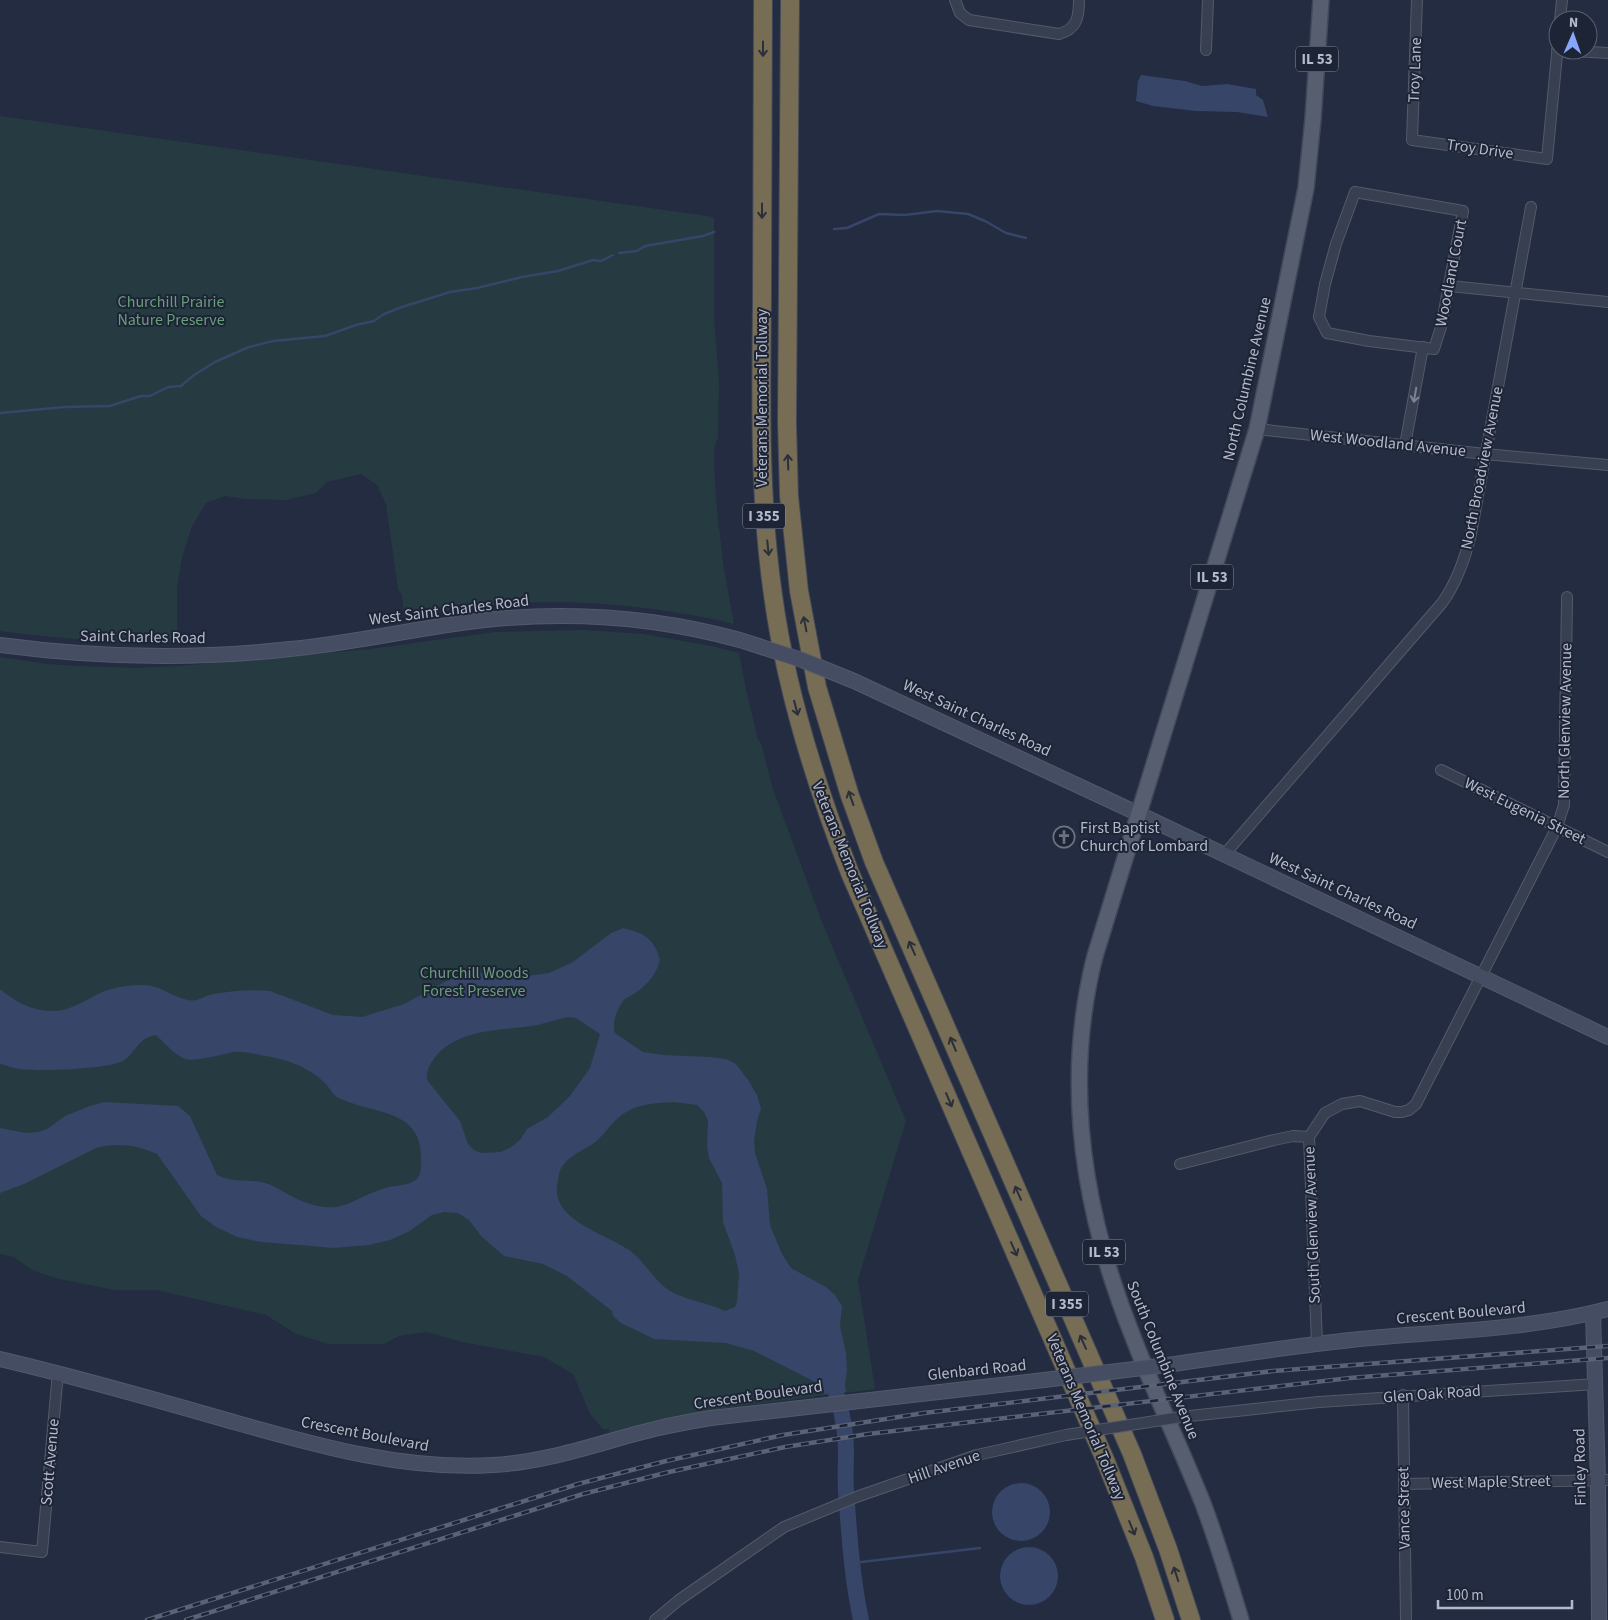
<svg xmlns="http://www.w3.org/2000/svg" width="1608" height="1620" font-family="'Source Sans 3',sans-serif">
<style>
.green{fill:#253b41}
.water{fill:#364568;fill-rule:evenodd}
.lines{fill:none;stroke-linecap:round;stroke-linejoin:round}
.stream{stroke:#364568;stroke-width:2.5}
.river{stroke:#364568;stroke-width:16}
.street-casing{stroke:#535a6a;stroke-width:12}
.secondary-casing{stroke:#535a6a;stroke-width:16}
.primary-casing{stroke:#414859;stroke-width:18}
.highway-casing{stroke:#404757;stroke-width:20}
.street{stroke:#383f50;stroke-width:10}
.secondary{stroke:#454d63;stroke-width:14}
.primary{stroke:#565e70;stroke-width:15}
.highway{stroke:#766d54;stroke-width:18}
.rail-casing{stroke:#596277;stroke-width:4.5}
.rail{stroke:#1d2435;stroke-width:2.5;stroke-dasharray:8;stroke-linecap:butt}
.street-bridge-casing{stroke:#535a6a;stroke-width:12;stroke-linecap:butt}
.secondary-bridge-casing{stroke:#535a6a;stroke-width:16;stroke-linecap:butt}
.street-bridge{stroke:#383f50;stroke-width:10}
.secondary-bridge{stroke:#454d63;stroke-width:14}
.oneway{stroke:#2a2f3a}
.oneway2{stroke:#7c8393}
.labels{text-anchor:middle;dominant-baseline:central;stroke-width:4;stroke-linejoin:round;paint-order:stroke}
.shield{fill:#1d2435;stroke:#878d9d;stroke-width:1}
.shield-label{font-size:15px;font-weight:bold;fill:#b4baca}
.street-label{font-size:16px;fill:#b4baca;stroke:#1d2435}
.park-label{font-size:16px;fill:#6a9d7b;stroke:#1d2435}
.poi-label{font-size:16px;fill:#b4baca;stroke:#1d2435;text-anchor:start}
</style>
<rect width="100%" height="100%" fill="#232c40"/>
<!-- green -->
<path class="green" d="M 0,116 L 714,217 L 714,318 L 719,381 L 718,437 L 714,448 L 714,464 L 717,511 L 724,569 L 734,624 C 663,607 590,600 518,603 C 480,604 442,612 404,617 L 402,595 L 398,589 L 386,504 L 377,485 L 361,474 L 327,482 L 316,493 L 286,500 L 246,499 L 225,496 L 206,503 L 192,526 L 182,558 L 177,588 L 177,635 L 170,643 C 112,642 57,639 0,631 Z
M 584,630 L 643,634 L 711,646 L 739,653 L 746,689 L 758,740 L 761,743 L 773,789 L 822,922 L 906,1121 L 858,1280 L 875,1389 L 731,1407 L 681,1416 L 610,1433 L 608,1429 L 603,1429 L 590,1414 L 573,1374 L 544,1357 L 462,1342 L 427,1332 L 399,1336 L 384,1344 L 328,1344 L 296,1334 L 266,1315 L 156,1290 L 114,1290 L 55,1278 L 32,1270 L 14,1257 L 0,1254 L 0,657 L 47,664 L 78,666 L 136,668 L 180,666 L 370,649 L 495,632 Z"/>
<!-- water -->
<path class="water" d="M 1141,75 L 1185,81 L 1202,86 L 1227,84 L 1256,89 L 1256,95 L 1263,100 L 1268,117 L 1237,112 L 1196,111 L 1153,106 L 1136,101 L 1138,81 Z
M 623,928 C 644,933 654,938 660,960 C 657,973 648,984 637,992 C 633,995 628,996 624,1000 C 618,1007 611,1024 615,1033 L 643,1052 L 664,1055 L 710,1057 L 726,1059 L 736,1064 L 748,1080 L 757,1095 L 761,1109 L 757,1121 L 754,1141 L 755,1153 L 767,1189 L 770,1225 L 782,1254 L 791,1268 L 826,1287 L 835,1295 L 842,1306 L 840,1326 L 846,1353 L 847,1371 L 845,1384 L 846,1392 L 824,1394 L 823,1386 L 754,1351 L 726,1343 L 654,1339 L 621,1323 L 613,1316 L 612,1311 L 567,1276 L 543,1264 L 504,1256 L 482,1237 L 469,1220 L 458,1213 L 444,1212 L 432,1215 L 408,1232 L 390,1240 L 369,1245 L 333,1248 L 311,1246 L 261,1242 L 237,1237 L 216,1227 L 201,1216 L 157,1154 C 138,1145 117,1142 96,1148 L 24,1184 L 0,1193 L 0,1128 L 26,1133 L 38,1132 L 47,1129 L 65,1116 L 90,1106 L 104,1102 L 178,1106 L 190,1116 L 217,1175 C 231,1182 246,1180 261,1182 C 274,1184 287,1195 299,1200 C 342,1217 346,1201 385,1188 C 395,1185 409,1186 417,1179 C 422,1173 421,1164 421,1157 C 421,1107 371,1115 337,1097 C 332,1094 330,1088 325,1083 C 310,1069 292,1061 271,1057 C 260,1055 245,1051 234,1052 C 224,1054 194,1062 186,1059 C 175,1056 165,1043 156,1035 C 137,1038 137,1052 123,1061 C 109,1069 36,1072 19,1069 C 12,1068 6,1065 0,1064 L 0,989 C 17,1004 42,1016 66,1009 C 81,1005 93,995 108,990 C 117,987 131,985 141,985 C 159,984 172,997 188,1000 C 198,1002 204,996 213,994 C 232,991 252,989 270,991 L 333,1015 L 362,1017 L 404,1004 L 454,977 L 486,972 L 520,977 L 549,973 L 573,962 L 611,933 ZM 568,1017 L 576,1018 L 600,1034 L 590,1068 L 570,1096 L 548,1117 L 527,1129 L 520,1140 L 510,1148 L 500,1152 L 481,1153 L 474,1150 L 468,1144 L 460,1121 L 427,1080 C 426,1070 430,1064 436,1056 C 461,1027 504,1031 538,1025 C 548,1022 558,1019 568,1017 ZM 674,1102 L 697,1105 L 704,1112 L 708,1121 L 707,1146 L 709,1158 L 722,1183 L 723,1222 L 735,1255 L 739,1273 L 737,1302 L 735,1307 L 725,1311 C 709,1303 689,1301 672,1292 C 655,1283 645,1261 629,1250 C 607,1234 553,1221 557,1186 C 558,1182 558,1176 560,1171 C 564,1159 581,1151 591,1145 C 602,1138 608,1127 618,1118 C 634,1104 653,1103 674,1102 Z
M992 1512a29 29 0 1 1 58 0a29 29 0 1 1-58 0Z
M1000 1576a29 29 0 1 1 58 0a29 29 0 1 1-58 0Z"/>
<g class="lines">
<!-- stream -->
<path class="stream" d="M 834,229 L 847,228 L 879,214 L 905,215 L 937,211 L 968,214 L 985,221 L 1006,233 L 1026,238
M 619,253 L 637,251 L 645,246 L 703,236 L 714,232
M 0,413 L 65,407 L 110,406 L 141,396 L 150,396 L 168,387 L 181,386 L 194,375 L 215,362 L 249,347 L 273,341 L 325,336 L 356,325 L 374,321 L 384,314 L 402,307 L 450,292 L 477,288 L 522,277 L 558,271 L 593,260 L 601,261 L 613,255
M 853,1563 L 980,1548"/>
<!-- river -->
<path class="river" d="M 829,1373 C 839,1398 846,1425 846,1452 C 846,1465 845,1477 846,1490 C 849,1533 852,1578 861,1620"/>
<!-- street casing -->
<g class="street-casing">
<path id="street" d="M 955,0 L 960,13 L 969,20 L 1059,34 C 1077,29 1079,17 1079,0
M 1417,0 L 1412,140 L 1547,159 L 1558,44
M 1560,20 L 1562,0
M 1206,50 L 1208,0
M 1557,50 L 1608,53
M 1355,192 L 1463,211 L 1441,327 L 1434,349 L 1369,341 L 1327,333 L 1319,317 L 1325,284 L 1336,244 Z
M 1450,286 L 1608,302
M 1257,429 L 1485,454 L 1608,465
M 1405,445 L 1423,347
M 1441,770 L 1608,852
M 1224,855 L 1442,603 C 1457,582 1465,559 1471,534 L 1531,207
M 1180,1164 L 1274,1140 L 1293,1136 L 1309,1137
M 1317,1344 L 1309,1137 L 1325,1113 L 1342,1104 L 1360,1101 L 1395,1112 L 1402,1112 L 1409,1110 L 1416,1104 L 1557,827 L 1564,805 L 1567,597
M 1403,1395 L 1406,1620
M 1181,1417 L 1319,1402 L 1596,1384
M 1404,1484 L 1608,1480
M 0,1547 L 42,1552 L 58,1372
M 655,1620 L 679,1600 L 784,1527 L 859,1496 L 977,1455 L 1066,1435"/>
</g>
<!-- secondary casing -->
<g class="secondary-casing">
<path id="secondary" d="M 0,645 C 97,658 193,660 290,649 C 356,643 420,627 485,620 C 570,611 657,617 740,640
M 854,681 L 1139,814 L 1608,1037
M 1593,1313 L 1598,1481 L 1599,1620
M 0,1359 C 77,1377 154,1399 230,1421 C 315,1445 404,1471 493,1465 C 551,1462 603,1441 659,1428 C 676,1424 693,1421 711,1418 L 1044,1380
M 1159,1366 C 1233,1356 1307,1343 1382,1337 C 1458,1331 1534,1328 1608,1309"/>
</g>
<!-- primary casing -->
<g class="primary-casing">
<path id="primary" d="M 1241,1620 C 1229,1580 1217,1540 1202,1501 C 1180,1446 1154,1392 1133,1337 C 1084,1215 1062,1085 1095,956 L 1257,429 L 1306,188 L 1313,119 L 1321,0"/>
</g>
<!-- highway casing -->
<g class="highway-casing">
<path id="highway" d="M 763,0 C 763,101 762,202 762,302 C 761,400 759,498 773,595 C 786,691 815,783 850,873 L 1106,1462 L 1144,1557 L 1165,1620
M 790,0 L 787,423 L 789,496 L 799,591 L 817,687 L 850,796 L 874,862 L 1132,1454 L 1168,1549 L 1191,1620"/>
</g>
<!-- street -->
<use href="#street" class="street"/>
<!-- secondary -->
<use href="#secondary" class="secondary"/>
<!-- primary -->
<use href="#primary" class="primary"/>
<!-- highway -->
<use href="#highway" class="highway"/>
<!-- rail casing -->
<g class="rail-casing">
<path id="rail" d="M 147,1620 L 578,1484 L 666,1461 L 783,1435 L 924,1413 L 1273,1371 L 1608,1346
M 186,1620 L 583,1494 L 669,1472 L 785,1447 L 868,1434 L 1350,1378 L 1608,1358"/>
</g>
<!-- rail -->
<use href="#rail" class="rail"/>
<!-- street-bridge casing -->
<g class="street-bridge-casing">
<path id="street-bridge" d="M 1066,1435 L 1181,1417"/>
</g>
<!-- secondary-bridge casing -->
<g class="secondary-bridge-casing">
<path id="secondary-bridge" d="M 740,640 L 802,660 L 854,681
M 1044,1380 L 1159,1366"/>
</g>
<!-- street-bridge -->
<use href="#street-bridge" class="street-bridge"/>
<!-- secondary-bridge -->
<use href="#secondary-bridge" class="secondary-bridge"/>
</g>
<!-- one-way arrows -->
<defs><path id="oneway-shaft" d="M-6 0H5M1.5-3L5.5 0L1.5 3" fill="none" stroke-width="1.6" stroke-linecap="round" stroke-linejoin="round" transform="scale(1.25)"/></defs>
<g class="oneway">
<use href="#oneway-shaft" transform="translate(763 49) rotate(90)"/>
<use href="#oneway-shaft" transform="translate(762 211) rotate(90)"/>
<use href="#oneway-shaft" transform="translate(788 462) rotate(-92)"/>
<use href="#oneway-shaft" transform="translate(768 548) rotate(84)"/>
<use href="#oneway-shaft" transform="translate(805 624) rotate(-101)"/>
<use href="#oneway-shaft" transform="translate(796 708) rotate(75)"/>
<use href="#oneway-shaft" transform="translate(851 798) rotate(-109)"/>
<use href="#oneway-shaft" transform="translate(912 948) rotate(-114)"/>
<use href="#oneway-shaft" transform="translate(953 1044) rotate(-113)"/>
<use href="#oneway-shaft" transform="translate(949 1100) rotate(67)"/>
<use href="#oneway-shaft" transform="translate(1018 1193) rotate(-114)"/>
<use href="#oneway-shaft" transform="translate(1014 1249) rotate(66)"/>
<use href="#oneway-shaft" transform="translate(1083 1342) rotate(-114)"/>
<use href="#oneway-shaft" transform="translate(1132 1528) rotate(68)"/>
<use href="#oneway-shaft" transform="translate(1176 1574) rotate(-108)"/>
</g>
<use class="oneway2" href="#oneway-shaft" transform="translate(1415 395) rotate(100)"/>
<!-- icons -->
<defs>
<g id="church-ring" transform="scale(1.125)"><circle r="9.5" fill="#1d2435" stroke="#6b7280" stroke-width="1.5"/><path d="M-1.2-6h2.4v3.5h3.3v2.4h-3.3V6h-2.4V-.1h-3.3v-2.4h3.3Z" fill="#6b7280"/></g>
</defs>
<g fill-rule="evenodd">
<use href="#church-ring" x="1064" y="837"/>
</g>
<g class="labels">
<!-- shield labels -->
<g class="shield">
<rect x="1296" y="46.5" width="42" height="25" rx="4"/>
<rect x="743" y="503.5" width="42" height="25" rx="4"/>
<rect x="1191" y="564.5" width="42" height="25" rx="4"/>
<rect x="1083" y="1239.5" width="42" height="25" rx="4"/>
<rect x="1046" y="1291.5" width="42" height="25" rx="4"/>
</g>
<g class="shield-label">
<text x="1317" y="59">IL 53</text>
<text x="764" y="516">I 355</text>
<text x="1212" y="577">IL 53</text>
<text x="1104" y="1252">IL 53</text>
<text x="1067" y="1304">I 355</text>
</g>
<!-- street labels -->
<g class="street-label">
<text transform="translate(1415 70) rotate(-88)">Troy Lane</text>
<text transform="translate(1480 149) rotate(8)">Troy Drive</text>
<text transform="translate(1451 273) rotate(-79)">Woodland Court</text>
<text transform="translate(1247 379) rotate(-77)">North Columbine Avenue</text>
<text transform="translate(762 398) rotate(-90)">Veterans Memorial Tollway</text>
<text transform="translate(1388 443) rotate(6)">West Woodland Avenue</text>
<text transform="translate(1482 468) rotate(-79)">North Broadview Avenue</text>
<text transform="translate(449 610) rotate(-7)">West Saint Charles Road</text>
<text transform="translate(143 637) rotate(1)">Saint Charles Road</text>
<text transform="translate(977 718) rotate(25)">West Saint Charles Road</text>
<text transform="translate(1565 721) rotate(-89)">North Glenview Avenue</text>
<text transform="translate(1525 811) rotate(26)">West Eugenia Street</text>
<text transform="translate(850 865) rotate(68)">Veterans Memorial Tollway</text>
<text transform="translate(1343 891) rotate(25)">West Saint Charles Road</text>
<text transform="translate(1312 1225) rotate(-92)">South Glenview Avenue</text>
<text transform="translate(1461 1313) rotate(-5)">Crescent Boulevard</text>
<text transform="translate(1163 1360) rotate(68)">South Columbine Avenue</text>
<text transform="translate(977 1370) rotate(-6)">Glenbard Road</text>
<text transform="translate(1432 1394) rotate(-4)">Glen Oak Road</text>
<text transform="translate(758 1395) rotate(-8)">Crescent Boulevard</text>
<text transform="translate(1086 1417) rotate(67)">Veterans Memorial Tollway</text>
<text transform="translate(365 1434) rotate(11)">Crescent Boulevard</text>
<text transform="translate(50 1462) rotate(-85)">Scott Avenue</text>
<text transform="translate(944 1467) rotate(-19)">Hill Avenue</text>
<text transform="translate(1580 1467) rotate(-91)">Finley Road</text>
<text transform="translate(1491 1482) rotate(-1)">West Maple Street</text>
<text transform="translate(1404 1508) rotate(-91)">Vance Street</text>
</g>
<!-- park labels -->
<g class="park-label">
<text x="171" y="302">Churchill Prairie<tspan x="171" dy="18">Nature Preserve</tspan></text>
<text x="474" y="973">Churchill Woods<tspan x="474" dy="18">Forest Preserve</tspan></text>
</g>
<!-- poi labels -->
<g class="poi-label">
<text x="1080" y="828">First Baptist<tspan x="1080" dy="18">Church of Lombard</tspan></text>
</g>
</g>
<!-- north arrow -->
<g transform="translate(1573 35) rotate(2)"><circle r="24" fill="#1d2435" stroke="#596071"/>
<path d="M0-4L9 19L0 12L-9 19Z" fill="#87a7fd"/>
<text y="-8" font-size="14" font-weight="bold" text-anchor="middle" fill="#b4baca">N</text>
</g>
<!-- scale -->
<path d="M1438 1600v8h134v-8" fill="none" stroke="#b4baca" stroke-width="2.5"/>
<text x="1446" y="1600" font-size="15" fill="#b4baca" stroke="#1d2435" stroke-width="4" paint-order="stroke">100 m</text>
</svg>
